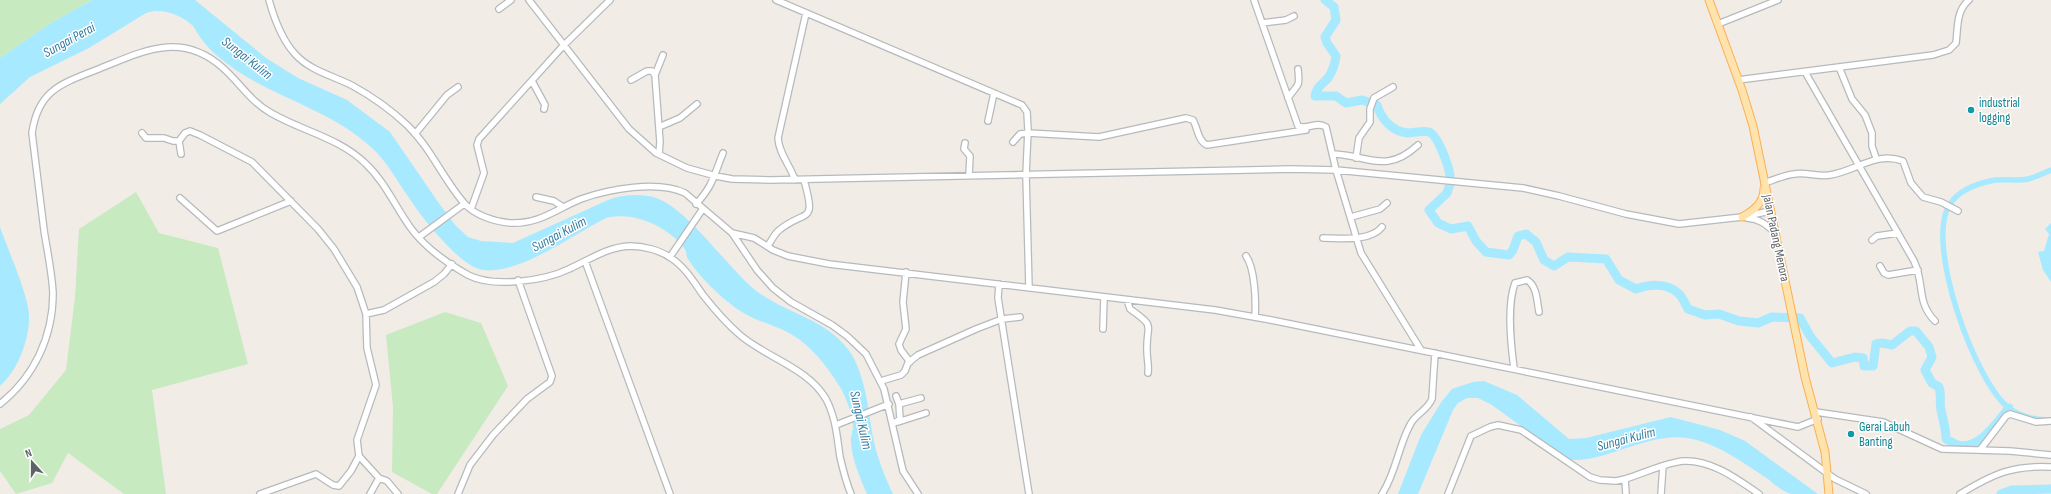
<svg xmlns="http://www.w3.org/2000/svg" width="2051" height="494" font-family="'Sofia Sans Condensed',sans-serif">
<style>
.green{fill:#c8eac0}
.water{fill:#a7e9ff}
.lines{fill:none;stroke-linecap:round;stroke-linejoin:round}
.canal{stroke:#a7e9ff;stroke-width:5.5}
.river{stroke:#a7e9ff;stroke-width:9}
.minor-casing{stroke:#b6babd;stroke-width:8}
.major-casing{stroke:#feae51;stroke-width:9}
.minor{stroke:#fff;stroke-width:5.5}
.major{stroke:#ffe3ac;stroke-width:7}
.culture-dot{fill:#0f9aa8;stroke:#fff;stroke-width:1.5}
.labels{text-anchor:middle;dominant-baseline:central;stroke-width:3;stroke-linejoin:round;paint-order:stroke}
.culture-label{font-size:13px;fill:#0d838f;stroke:#fff;text-anchor:start}
.street-label{font-size:13px;fill:#5d6367;stroke:#fff}
.water-label{font-size:14px;font-style:italic;fill:#337ca0;stroke:#fff}
</style>
<rect width="100%" height="100%" fill="#f1ece6"/>
<!-- green -->
<path class="green" d="M 0,0 L 92,0 L 51,23 L 0,58 Z
M 136,192 L 159,233 L 218,248 L 248,364 L 152,390 L 166,494 L 124,494 L 68,453 L 52,483 L 16,494 L 0,471 L 0,429 L 29,415 L 66,370 L 75,297 L 79,229 Z
M 445,312 L 481,323 L 508,386 L 437,494 L 432,494 L 392,472 L 393,407 L 386,335 Z"/>
<!-- water -->
<path class="water" d="M 92,0 L 195,0 L 266,58 L 298,78 L 347,100 L 390,132 L 438,202 L 455,225 L 468,237 L 481,241 L 513,243 L 608,200 C 622,195 641,193 656,198 C 687,208 727,267 755,290 C 786,314 831,320 852,355 C 866,380 868,409 873,437 C 877,457 884,475 893,494 L 867,494 C 860,478 852,460 851,442 C 850,437 853,432 853,427 C 853,415 846,397 840,387 C 825,363 807,340 781,329 C 764,322 746,317 732,305 C 717,294 698,275 688,259 C 686,256 687,251 684,248 C 667,226 634,211 606,218 C 574,234 519,275 483,270 C 472,268 463,260 455,253 C 436,235 421,216 407,195 C 396,179 387,162 373,149 C 329,107 266,97 220,58 C 212,52 203,42 198,34 C 196,31 195,28 193,26 C 182,15 161,7 146,13 L 89,48 L 30,77 L 0,104 L 0,58 L 51,23 Z
M 2051,223 L 2051,282 L 2043,270 L 2038,252 L 2044,251 L 2049,234 L 2045,229 Z
M 0,227 C 8,250 27,292 29,314 C 30,339 18,370 0,386 Z
M 1484,381 L 1517,395 L 1569,439 L 1586,438 L 1671,417 L 1720,430 L 1745,441 L 1818,494 C 1810,494 1799,494 1791,494 C 1783,492 1774,484 1768,479 C 1743,463 1718,443 1687,438 C 1646,432 1600,466 1566,459 L 1492,405 L 1478,398 L 1467,398 L 1458,403 L 1453,410 L 1418,494 L 1398,494 L 1421,435 L 1442,401 L 1452,389 L 1473,382 Z"/>
<g class="lines">
<!-- canal -->
<path class="canal" d="M 2047,420 C 2033,419 2022,417 2010,409 C 1975,384 1924,241 1950,204 C 1959,190 1979,183 1995,180 C 2006,179 2018,181 2028,179 C 2036,177 2044,173 2051,170"/>
<!-- river -->
<path class="river" d="M 1325,0 L 1334,7 L 1336,20 L 1325,37 L 1327,43 L 1336,56 C 1335,64 1333,71 1328,78 C 1323,84 1316,87 1315,96 L 1336,96 L 1346,103 L 1362,100 L 1377,105 C 1381,119 1392,131 1407,133 C 1414,133 1423,130 1429,132 C 1438,135 1449,167 1450,176
M 1450,184 L 1447,193 L 1429,210 L 1438,223 L 1451,229 L 1468,226 L 1476,241 L 1486,252 L 1509,255 L 1513,250 L 1518,236 L 1526,234 L 1536,242 L 1544,260 L 1554,266 L 1568,257 L 1606,259 L 1619,280 L 1636,289 C 1650,284 1667,283 1678,293 C 1683,297 1685,304 1688,309 L 1705,315 L 1719,314 L 1739,321 L 1758,323 L 1772,317 L 1800,318 L 1810,336 L 1832,363 L 1855,357 L 1863,358 L 1864,366 L 1873,366 L 1876,344 L 1882,343 L 1892,345 L 1910,331 L 1916,331 L 1929,347 L 1932,357 L 1925,370 L 1932,383 L 1939,387 C 1942,396 1939,401 1941,410 C 1943,420 1946,428 1946,439 C 1950,441 1954,444 1958,445 C 1979,451 1998,421 2009,408
M 2001,494 L 2012,490 L 2051,489"/>
<!-- minor casing -->
<g class="minor-casing">
<path id="minor" d="M 269,0 C 274,18 282,40 295,54 C 310,71 334,76 353,86 C 373,97 391,110 407,125 C 431,148 443,179 464,203 C 474,215 495,222 511,223 C 540,224 556,209 581,199 C 609,189 658,180 685,193 L 732,233 L 754,238 L 773,250 L 788,256 L 829,264 L 1215,310 L 1271,320 L 1798,427 L 1818,419
M 529,0 L 629,129 L 656,153 L 687,168 L 716,176 L 732,179 L 770,180 L 1290,169 L 1336,170 L 1523,188 L 1559,196 L 1626,214 L 1679,224 L 1742,217 L 1770,211
M 776,0 L 1022,105 L 1027,112 L 1028,130 L 1026,175 L 1029,288
M 1254,0 L 1298,126 C 1307,130 1317,121 1326,127 L 1336,170 L 1361,253 L 1421,350
M 499,9 L 511,0
M 1262,23 L 1286,20 L 1294,16
M 1718,24 L 1778,0
M 1839,67 L 1852,99 L 1865,115 L 1872,133 L 1872,146 L 1876,158
M 1805,72 L 1914,261 C 1925,284 1916,302 1935,321
M 655,75 L 663,55
M 631,80 L 647,71 L 652,71 L 655,75 L 660,142 L 659,154
M 1738,80 L 1933,55 L 1949,50 L 1956,43 C 1958,27 1956,11 1969,0
M 532,81 L 545,105 L 544,109
M 1288,98 C 1298,83 1300,89 1298,69
M 988,121 L 994,93
M 659,127 L 680,118 L 697,104
M 142,133 L 146,138 L 164,138 L 173,141 L 179,141
M 415,134 L 447,95 L 458,87
M 1013,142 L 1020,134 L 1028,133 L 1099,137 L 1186,118 L 1193,120 C 1198,129 1198,141 1207,145 L 1306,130
M 965,143 L 964,149 L 970,156 L 969,176
M 181,154 L 179,141 L 185,133 L 190,131 L 200,135 L 252,162 L 318,229 L 334,249 L 357,287 L 366,314 L 367,348 L 376,385 L 357,440 L 359,456 L 351,471 L 339,486 L 333,485 L 316,474 L 260,494
M 1333,154 C 1369,155 1385,175 1418,145
M 1356,158 L 1359,138 L 1370,122 L 1370,109 L 1374,98 L 1393,87
M 795,180 C 790,165 779,154 778,138 L 806,13
M 1764,183 C 1774,180 1784,175 1794,174 C 1806,172 1819,177 1830,175 C 1856,171 1876,151 1903,161 L 1911,183 L 1923,197 L 1941,202 L 1958,211
M 536,197 L 554,201 L 563,207
M 180,198 L 217,231 L 291,201
M 696,204 C 713,186 714,175 723,153
M 471,209 L 484,173 L 477,145 L 479,139 L 563,46 L 610,0
M 1351,217 L 1380,209 L 1387,203
M 1747,218 C 1759,219 1766,224 1774,232
M 732,233 L 757,270 L 773,288 L 791,302 L 832,325 L 847,336 L 866,354 L 884,389 L 903,471 L 918,494
M 419,237 L 464,204
M 1323,238 C 1341,238 1370,242 1382,227
M 1872,240 L 1877,236 L 1898,233
M 768,246 C 771,241 774,235 778,231 C 806,208 817,226 804,180
M 1246,256 C 1255,268 1256,302 1255,317
M 670,257 L 702,210
M 585,261 L 670,494
M 1880,266 L 1884,273 L 1888,275 L 1918,270
M 906,272 L 903,302 L 906,329 L 899,344 L 901,350 L 910,362
M 999,284 L 998,298 L 1029,494
M 1127,300 L 1130,309 C 1157,328 1146,323 1147,351 C 1147,359 1149,365 1148,373
M 366,314 L 384,310 L 434,282 L 444,274 L 452,264
M 1103,329 L 1104,297
M 1514,368 C 1511,346 1507,304 1515,283 L 1527,280 C 1537,286 1537,301 1539,312
M 881,381 L 901,375 L 905,371 L 908,363 L 918,355 L 976,329 L 1002,319 L 1020,317
M 0,404 C 34,377 53,337 53,293 C 52,272 47,250 44,230 C 40,198 36,166 32,133 C 38,91 60,84 96,70 C 142,52 180,30 223,68 C 240,83 251,102 271,113 C 302,131 340,138 366,164 C 385,182 395,206 410,227 C 424,247 447,263 468,275 C 493,288 544,281 569,269 C 589,260 607,247 630,246 C 643,246 660,250 671,258 C 685,267 694,282 703,295 C 714,309 726,323 740,335 C 767,358 808,368 826,399 C 836,418 837,437 840,457 C 843,470 846,482 851,494
M 899,404 L 921,398
M 1816,412 L 1883,422 L 1942,449 L 2010,451 L 2051,455
M 1751,417 L 1835,479 L 1866,494
M 898,422 L 926,413
M 893,424 L 900,419 L 899,404 L 896,396
M 836,425 L 889,404
M 1980,450 L 2006,416 L 2010,414 L 2036,422 L 2051,421
M 359,456 L 379,478 L 387,481 L 398,494
M 1625,479 L 1626,494
M 370,494 L 379,478
M 458,494 L 470,465 L 493,435 L 527,399 L 550,382 L 552,376 L 518,280
M 1382,494 C 1396,473 1398,447 1410,425 C 1415,414 1427,411 1432,399 L 1435,353
M 1448,494 L 1471,436 L 1490,427 L 1498,425 L 1521,430 L 1590,477 L 1600,480 L 1616,481 L 1625,479 C 1642,474 1667,462 1684,461 C 1712,460 1737,479 1759,494
M 1661,494 L 1663,466
M 1960,494 C 1993,474 2012,465 2051,467"/>
</g>
<!-- major casing -->
<g class="major-casing">
<path id="major" d="M 1709,0 L 1742,90 L 1753,126 L 1805,377 L 1825,452 L 1829,494
M 1742,217 C 1753,211 1764,203 1764,189"/>
</g>
<!-- minor -->
<use href="#minor" class="minor"/>
<!-- major -->
<use href="#major" class="major"/>
</g>
<!-- markers -->
<g class="culture-dot">
<circle cx="1971" cy="110" r="4"/>
<circle cx="1851" cy="434" r="4"/>
</g>
<g class="labels">
<!-- culture labels -->
<g class="culture-label">
<text x="1979" y="103">industrial<tspan x="1979" dy="15">logging</tspan></text>
<text x="1859" y="427">Gerai Labuh<tspan x="1859" dy="15">Banting</tspan></text>
</g>
<!-- street labels -->
<g class="street-label">
<text transform="translate(1776 238) rotate(78)">Jalan Padang Menora</text>
</g>
<!-- water labels -->
<g class="water-label">
<text transform="translate(69 40) rotate(-29)">Sungai Perai</text>
<text transform="translate(247 58) rotate(38)">Sungai Kulim</text>
<text transform="translate(559 234) rotate(-28)">Sungai Kulim</text>
<text transform="translate(861 420) rotate(77)">Sungai Kulim</text>
<text transform="translate(1626 439) rotate(-15)">Sungai Kulim</text>
</g>
</g>
<!-- north arrow -->
<g transform="translate(32 462) rotate(339)" stroke="#ffffff" stroke-width="3" paint-order="stroke">
<path d="M0-3L7 15L0 10L-7 15Z" fill="#5d6367"/>
<text y="-6" font-size="11" font-weight="bold" text-anchor="middle" fill="#5d6367">N</text>
</g>
</svg>
